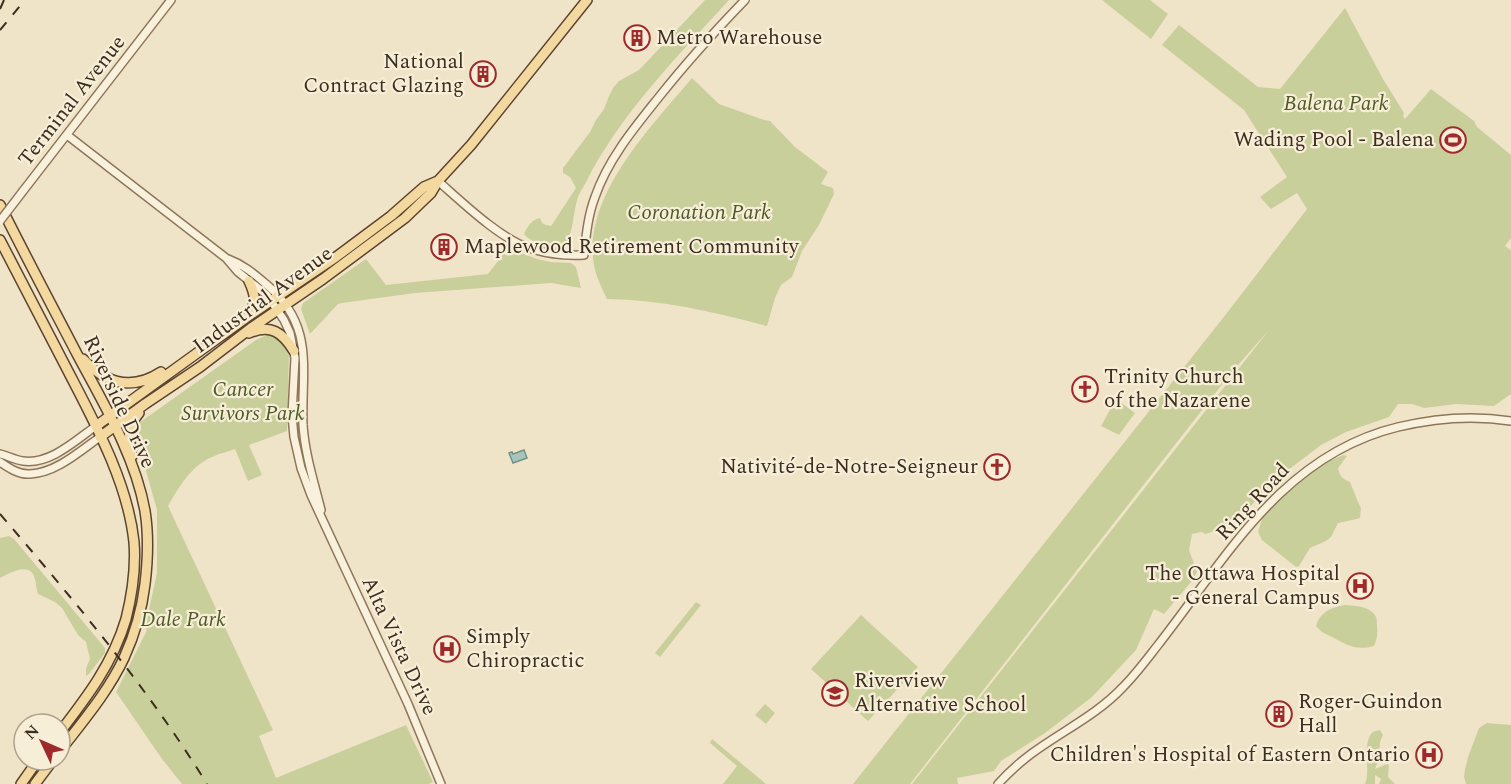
<svg xmlns="http://www.w3.org/2000/svg" width="1511" height="784" font-family="Spectral,serif">
<style>
.green{fill:#c9cf9b}
.water{fill:#a9c4bc;stroke:#6f938a;stroke-width:1.5}
.lines{fill:none;stroke-linecap:round;stroke-linejoin:round}
.minor-casing{stroke:#8d765c;stroke-width:10}
.major-casing{stroke:#5b4430;stroke-width:12}
.minor{stroke:#faf1dc;stroke-width:7}
.major{stroke:#f3d9a0;stroke-width:9}
.rail{stroke:#3d2e20;stroke-width:2;stroke-dasharray:10 10;stroke-linecap:butt}
.minor-bridge-casing{stroke:#8d765c;stroke-width:10;stroke-linecap:butt}
.minor-bridge{stroke:#faf1dc;stroke-width:7}
.labels{text-anchor:middle;dominant-baseline:central;stroke-width:4.5;stroke-linejoin:round;paint-order:stroke}
.poi-label{font-size:21px;fill:#3d2e20;stroke:#f7eed8;text-anchor:start}
.street-label{font-size:21px;fill:#3d2e20;stroke:#f7eed8}
.park-label{font-size:21px;font-style:italic;fill:#4d5a26;stroke:#f7eed8}
</style>
<rect width="100%" height="100%" fill="#f0e4c8"/>
<!-- green -->
<path class="green" d="M 705,0 L 729,0 C 677,57 620,114 585,184 C 582,189 578,195 577,201 C 573,212 573,243 561,247 C 552,251 529,241 524,234 C 528,226 531,220 540,218 C 542,224 544,225 551,226 L 576,188 L 570,177 L 563,173 L 563,168 L 590,132 L 596,120 L 604,109 L 609,96 L 613,88 L 619,81 L 639,70 Z
M 1102,0 L 1150,0 L 1168,14 L 1151,39 Z
M 1345,8 L 1383,79 L 1404,113 L 1403,116 L 1405,119 L 1431,89 L 1474,121 L 1477,127 L 1511,155 L 1511,238 L 1505,246 L 1511,250 L 1511,394 L 1494,406 L 1456,404 L 1424,408 L 1412,404 L 1398,404 L 1389,417 L 1346,432 L 1321,445 L 1275,480 L 1235,523 L 1206,534 L 1201,532 L 1192,534 L 1189,550 L 1197,572 L 1191,582 L 1164,614 L 1154,609 L 1136,650 L 1092,697 L 1045,733 L 1001,761 L 994,771 L 957,778 L 958,784 L 912,784 L 1269,330 L 1231,373 L 910,784 L 853,784 L 1223,318 L 1307,209 L 1297,193 L 1271,209 L 1260,197 L 1287,177 L 1244,110 L 1162,45 L 1179,25 L 1258,87 L 1280,89 Z
M 692,78 L 719,104 L 764,120 L 770,121 L 795,147 L 828,172 L 821,184 L 833,188 L 834,194 L 819,225 L 802,251 L 792,277 L 781,285 L 775,298 L 767,326 C 715,312 662,300 607,299 C 602,288 596,277 594,265 C 582,196 652,126 692,78 Z
M 508,248 L 537,259 L 551,262 L 571,263 L 576,267 L 581,288 L 551,283 L 415,293 L 342,303 L 338,304 L 310,334 L 301,309 L 303,303 L 366,259 L 386,285 L 488,274 Z
M 267,335 L 271,335 L 282,338 L 289,351 L 287,431 L 249,445 L 262,475 L 248,481 L 235,449 C 228,452 220,453 212,457 C 191,466 179,487 168,506 L 273,730 L 259,736 L 276,778 L 406,725 L 433,782 L 429,784 L 182,784 L 162,759 L 116,692 L 147,630 L 145,628 L 157,573 L 157,510 L 144,464 L 134,440 L 133,433 L 136,425 L 256,340 Z
M 1116,399 L 1135,413 L 1119,435 L 1101,426 Z
M 1344,455 L 1347,456 L 1338,468 C 1340,476 1342,479 1350,482 L 1358,502 L 1361,508 L 1360,518 L 1357,519 L 1338,523 L 1331,537 L 1326,541 L 1310,548 L 1299,566 L 1296,567 L 1262,540 L 1258,532 C 1260,526 1261,520 1265,514 C 1279,494 1321,462 1344,455 Z
M 9,536 L 14,539 L 105,648 L 105,653 L 89,674 L 86,676 L 86,668 L 90,659 L 86,642 L 78,635 L 62,608 L 55,602 L 38,594 C 36,588 36,579 33,574 C 26,563 8,574 0,578 L 0,538 Z
M 696,602 L 701,605 L 660,657 L 655,653 Z
M 1345,605 C 1355,606 1371,606 1376,617 C 1377,620 1377,623 1377,627 C 1378,634 1377,639 1374,646 C 1356,651 1347,645 1332,637 C 1324,633 1322,633 1316,626 C 1320,612 1332,607 1345,605 Z
M 861,615 L 918,667 L 868,721 L 811,669 Z
M 765,704 L 775,713 L 766,724 L 755,715 Z
M 1487,723 L 1511,725 L 1511,784 L 1466,784 L 1464,777 L 1465,769 L 1468,757 L 1479,728 Z
M 1380,730 L 1383,735 L 1380,742 L 1379,759 L 1375,769 L 1387,764 L 1389,765 L 1388,777 L 1395,784 L 1379,784 L 1381,779 L 1375,775 L 1375,784 L 1365,784 C 1366,781 1367,778 1367,774 C 1368,764 1364,743 1371,734 C 1373,731 1376,731 1380,730 Z
M 712,739 L 766,784 L 723,784 L 737,766 L 710,743 Z"/>
<!-- water -->
<path class="water" d="M 1454,130 L 1463,137 L 1451,150 L 1443,143 Z
M 524,450 L 527,458 L 513,463 L 509,453 L 512,452 L 513,454 Z"/>
<g class="lines">
<!-- minor casing -->
<g class="minor-casing">
<path id="minor" d="M 67,135 L 226,258 L 238,272 L 267,295 L 284,320 L 290,333 L 295,358 L 292,415 L 294,437 L 301,468 L 311,495 L 408,704 L 441,784
M 438,181 C 462,202 499,238 529,248 C 547,254 565,256 584,255 C 586,236 588,215 595,197 C 608,159 635,127 659,97 C 686,63 715,31 745,0
M 23,191 L 171,0
M 228,259 C 244,265 253,273 266,284 C 316,326 301,369 303,425 C 305,454 314,482 321,510
M 0,454 C 8,456 15,460 23,461 C 50,465 76,440 96,426
M 0,462 C 9,468 19,475 30,474 C 56,473 80,451 100,437
M 998,784 C 1008,773 1019,763 1031,754 C 1062,731 1097,715 1123,687 C 1136,674 1147,659 1158,645 C 1227,557 1282,455 1398,427 C 1435,418 1473,415 1511,421"/>
</g>
<!-- major casing -->
<g class="major-casing">
<path id="major" d="M 0,205 C 25,255 51,304 77,354 C 103,403 135,455 145,511 C 149,536 148,559 145,584 C 142,609 135,634 124,658 C 108,692 83,721 60,751
M 0,240 C 23,285 46,329 69,373 C 96,425 128,484 134,542 C 136,568 132,595 126,619 C 113,663 87,697 60,732
M 249,314 C 257,302 255,294 249,281
M 249,333 C 271,324 282,332 294,351
M 83,359 C 106,384 132,391 161,372
M 96,426 L 247,317 L 336,257 L 391,216 L 424,187 L 438,181
M 100,437 L 145,404 L 200,367 L 251,328 L 323,279 L 405,218 L 431,193 L 438,181 L 471,145 L 587,0
M 132,456 C 129,437 126,429 139,413
M 21,784 L 38,760
M 35,784 L 53,760"/>
</g>
<!-- minor -->
<use href="#minor" class="minor"/>
<!-- major -->
<use href="#major" class="major"/>
<!-- rail -->
<path class="rail" d="M 0,9 L 4,0
M 0,30 L 25,0
M 0,514 C 74,600 147,687 207,784"/>
<!-- minor-bridge casing -->
<g class="minor-bridge-casing">
<path id="minor-bridge" d="M 0,221 L 23,191"/>
</g>
<!-- minor-bridge -->
<use href="#minor-bridge" class="minor-bridge"/>
</g>
<!-- icons -->
<defs>
<g id="building-ring" transform="scale(1.35)"><circle r="9.5" fill="#f7eed8" stroke="#9e2a2b" stroke-width="1.5"/><path d="M-4-6H4V6H1V3H-1V6H-4ZM-2.5-4.3h1.7v1.8h-1.7ZM.8-4.3h1.7v1.8H.8ZM-2.5-1h1.7V.8h-1.7ZM.8-1h1.7V.8H.8Z" fill="#9e2a2b"/></g>
<g id="stadium-ring" transform="scale(1.35)"><circle r="9.5" fill="#f7eed8" stroke="#9e2a2b" stroke-width="1.5"/><path d="M0-5a6.5 5 0 1 0 0 10a6.5 5 0 1 0 0-10ZM-3.5-1.8h7v3.6h-7Z" fill="#9e2a2b"/></g>
<g id="church-ring" transform="scale(1.35)"><circle r="9.5" fill="#f7eed8" stroke="#9e2a2b" stroke-width="1.5"/><path d="M-1.2-6h2.4v3.5h3.3v2.4h-3.3V6h-2.4V-.1h-3.3v-2.4h3.3Z" fill="#9e2a2b"/></g>
<g id="hospital-ring" transform="scale(1.35)"><circle r="9.5" fill="#f7eed8" stroke="#9e2a2b" stroke-width="1.5"/><path d="M-5-5h3v3.5h4V-5h3V5h-3V1.5h-4V5h-3Z" fill="#9e2a2b"/></g>
<g id="school-ring" transform="scale(1.35)"><circle r="9.5" fill="#f7eed8" stroke="#9e2a2b" stroke-width="1.5"/><path d="M0-5L7-2L0 1L-7-2ZM-4 1L0 2.5L4 1V4Q0 6-4 4Z" fill="#9e2a2b"/></g>
</defs>
<g fill-rule="evenodd">
<use href="#building-ring" x="637" y="38"/>
<use href="#building-ring" x="483" y="74"/>
<use href="#stadium-ring" x="1453" y="140"/>
<use href="#building-ring" x="444" y="247"/>
<use href="#church-ring" x="1085" y="389"/>
<use href="#church-ring" x="997" y="467"/>
<use href="#hospital-ring" x="1360" y="586"/>
<use href="#hospital-ring" x="447" y="649"/>
<use href="#school-ring" x="835" y="693"/>
<use href="#building-ring" x="1279" y="714"/>
<use href="#hospital-ring" x="1429" y="755"/>
</g>
<g class="labels">
<!-- poi labels -->
<g class="poi-label">
<text x="656" y="38">Metro Warehouse</text>
<text x="464" y="62" text-anchor="end">National<tspan x="464" dy="24">Contract Glazing</tspan></text>
<text x="1434" y="140" text-anchor="end">Wading Pool - Balena</text>
<text x="464" y="247">Maplewood Retirement Community</text>
<text x="1104" y="377">Trinity Church<tspan x="1104" dy="24">of the Nazarene</tspan></text>
<text x="978" y="467" text-anchor="end">Nativité-de-Notre-Seigneur</text>
<text x="1340" y="574" text-anchor="end">The Ottawa Hospital<tspan x="1340" dy="24">- General Campus</tspan></text>
<text x="466" y="637">Simply<tspan x="466" dy="24">Chiropractic</tspan></text>
<text x="854" y="681">Riverview<tspan x="854" dy="24">Alternative School</tspan></text>
<text x="1298" y="702">Roger-Guindon<tspan x="1298" dy="24">Hall</tspan></text>
<text x="1410" y="755" text-anchor="end">Children's Hospital of Eastern Ontario</text>
</g>
<!-- street labels -->
<g class="street-label">
<text transform="translate(72 101) rotate(-52)">Terminal Avenue</text>
<text transform="translate(263 300) rotate(-36)">Industrial Avenue</text>
<text transform="translate(119 402) rotate(65)">Riverside Drive</text>
<text transform="translate(1253 502) rotate(-47)">Ring Road</text>
<text transform="translate(399 646) rotate(65)">Alta Vista Drive</text>
</g>
<!-- park labels -->
<g class="park-label">
<text x="1336" y="104">Balena Park</text>
<text x="699" y="213">Coronation Park</text>
<text x="243" y="390">Cancer<tspan x="243" dy="24">Survivors Park</tspan></text>
<text x="183" y="620">Dale Park</text>
</g>
</g>
<!-- north arrow -->
<g transform="translate(42 742) rotate(314)"><circle r="28" fill="#f7eed8" stroke="#ada18e" stroke-width="1.5"/>
<path d="M0-4.5L10 22L0 15L-10 22Z" fill="#9e2a2b"/>
<text y="-9" font-size="16" font-weight="bold" text-anchor="middle" fill="#3d2e20">N</text>
</g>
</svg>
